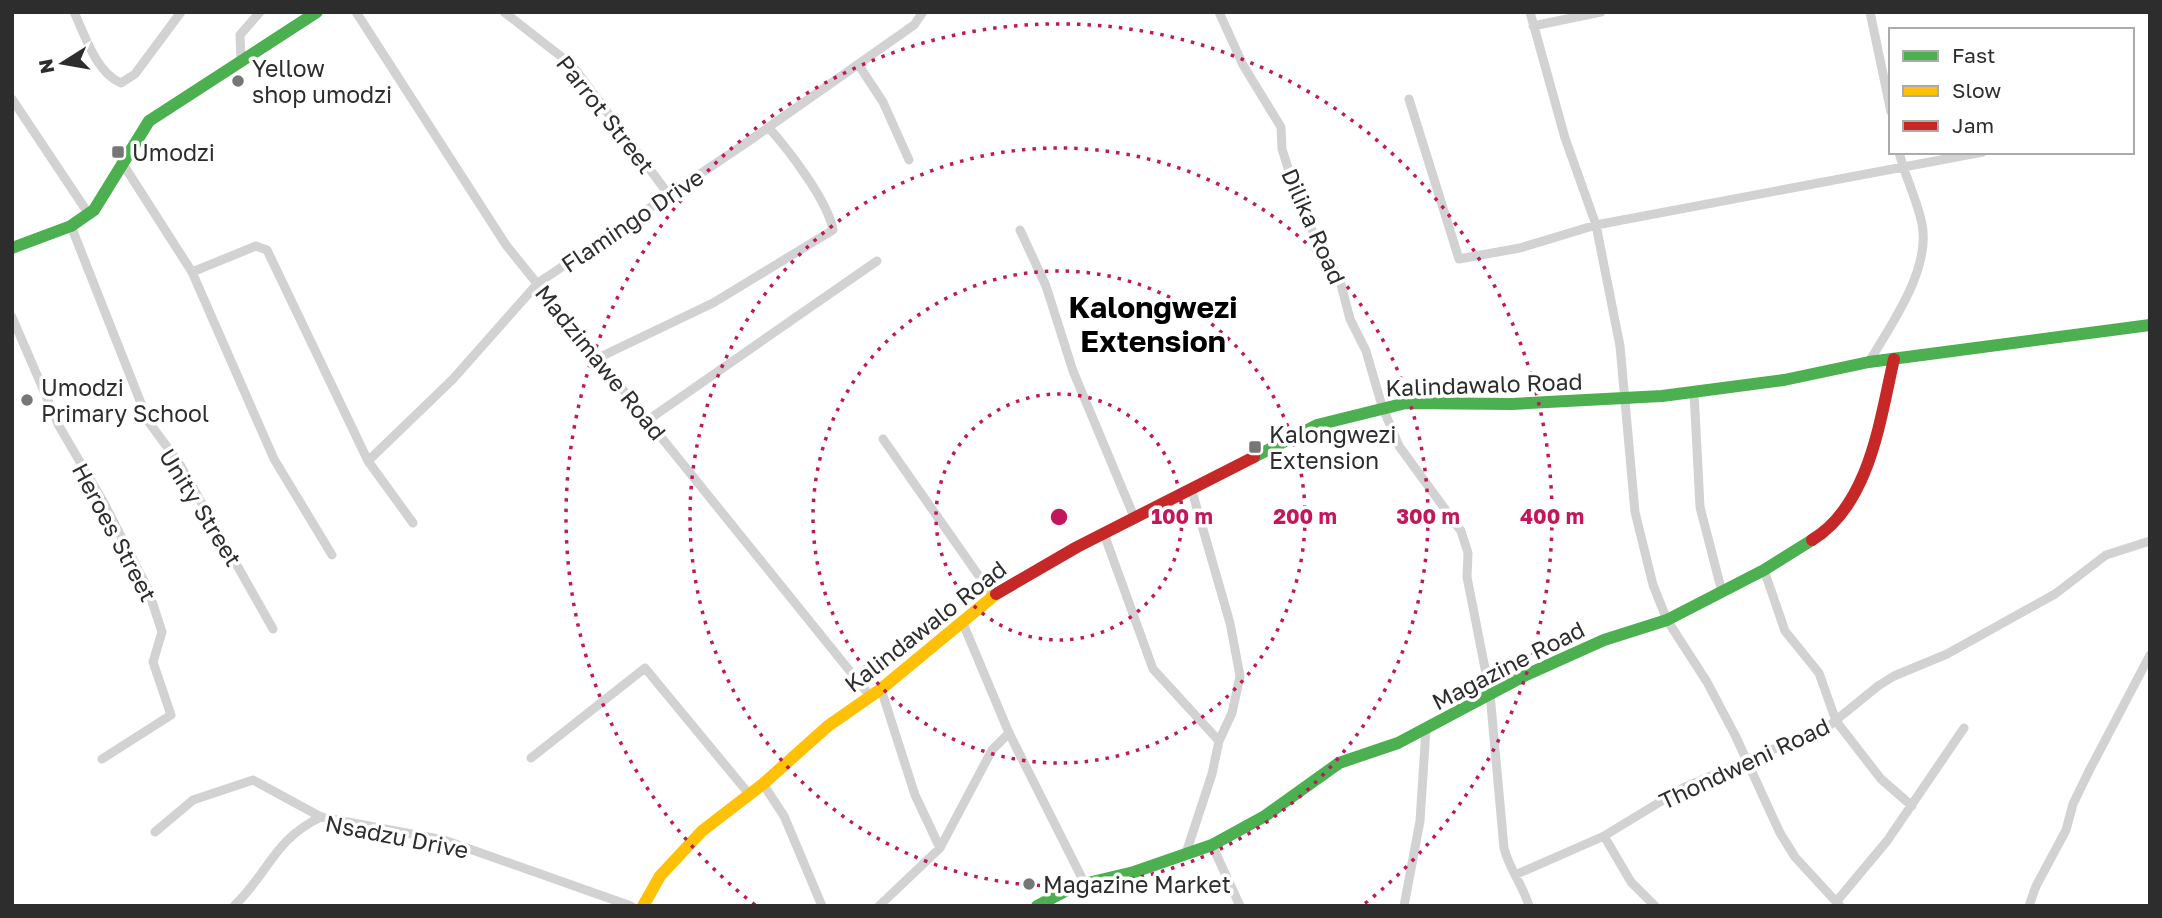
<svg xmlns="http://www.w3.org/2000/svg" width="2162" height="918" font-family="'Golos Text',sans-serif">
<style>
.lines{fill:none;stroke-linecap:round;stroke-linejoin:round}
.street{stroke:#d2d2d2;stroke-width:9}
.fast{stroke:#4caf50;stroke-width:12}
.slow{stroke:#ffc107;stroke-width:12}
.jam{stroke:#c62828;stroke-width:12}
.ring{fill:none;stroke:#c2185b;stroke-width:3.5;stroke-dasharray:3.5 7}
.poi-dot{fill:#767676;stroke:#fff;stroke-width:2.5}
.labels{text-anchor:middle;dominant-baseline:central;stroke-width:7;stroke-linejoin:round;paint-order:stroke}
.poi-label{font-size:23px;fill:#2d2d2d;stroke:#fff;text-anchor:start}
.street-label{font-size:23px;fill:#2d2d2d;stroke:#fff}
.district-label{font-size:30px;font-weight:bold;fill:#000;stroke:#fff}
.centre{fill:#c2185b;stroke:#fff;stroke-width:3.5}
.ring-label{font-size:21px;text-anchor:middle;font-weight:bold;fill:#c2185b;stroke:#fff;stroke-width:7;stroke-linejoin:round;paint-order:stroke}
</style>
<rect width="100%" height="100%" fill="#fff"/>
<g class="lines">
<!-- street -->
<path class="street" d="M 74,12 C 85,35 96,73 121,83 L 135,74 L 181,12
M 356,12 L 506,245 L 870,696
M 504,12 L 572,65 L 669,195
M 1219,12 L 1243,65 L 1281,127 L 1282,149 L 1295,190 L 1315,237 L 1339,277 L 1350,319 L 1366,351 L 1382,406 L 1399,446 L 1461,531 L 1468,553 L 1467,577 L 1490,694 L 1504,848 C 1509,869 1523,885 1529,906
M 1530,12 L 1565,138 L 1596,225 L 1620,346 L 1635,512 L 1653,585 L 1667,620 L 1707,682 L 1735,735 L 1780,833 L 1795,857 L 1840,906
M 1870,12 L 1891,112
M 1533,26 L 1601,12
M 241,60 L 240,35 L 260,12
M 858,64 L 883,102 L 909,160
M 12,99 L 88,213
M 1409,99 L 1459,259 L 1520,248 L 1596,225 L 1983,152
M 121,161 L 192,272 L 274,459 L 332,555
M 71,226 L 148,421 L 179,463 L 273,629
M 1020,230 L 1046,286 L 1073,371 L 1135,519
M 192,272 L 256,246 L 267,250 L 368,461 L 413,523
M 12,317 L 59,426 L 104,503 L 148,589 L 162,632 L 153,662 L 171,715 L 102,759
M 598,358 L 713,303 L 833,230 C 828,201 788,149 768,127
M 1869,362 C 1891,325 1931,269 1922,224 C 1917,199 1905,177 1899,152
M 1694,392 L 1700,507 L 1722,592
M 648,420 L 877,261
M 883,439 L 993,596
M 368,461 L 453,379 L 538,283 L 749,141 L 914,25 L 923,12
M 1104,534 L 1153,669 L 1219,741
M 1764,570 L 1785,631 L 1819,673 L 1836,721 L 1881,779 L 1912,806
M 962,621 L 1009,733 L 1085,884
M 881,689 L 915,795 L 940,848
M 531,758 L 645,668 L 749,794
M 763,784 L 784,816 L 822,906
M 155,832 L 193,800 L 253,780 L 321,817 L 444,840 L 631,906
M 1604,836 L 1631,882 L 1655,906
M 1212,845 L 1240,906
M 1186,853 L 1212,774 L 1219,741 L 1232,713 L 1240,676 L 1230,623 L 1192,491
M 1515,875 L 1604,836 L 1683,788 L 1830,725 L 1878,686 L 1894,676 L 1947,654 L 2055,594 L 2106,555 L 2150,541
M 1836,902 L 1887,841 L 1964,728
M 234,906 C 268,874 274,839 321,817
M 879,906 L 940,848 L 992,750 L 1009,733
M 1404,906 L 1420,821 L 1426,729
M 2029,906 L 2036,886 L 2066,830 L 2073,804 L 2089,771 L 2150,655"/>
<!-- fast -->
<path class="fast" d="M 12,248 L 71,226 L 94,210 L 149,121 L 317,12
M 1254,457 L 1317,425 L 1406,403 L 1512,404 L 1662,396 L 1784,380 L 1869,362 L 2150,325
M 1037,906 L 1075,886 L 1134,872 L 1212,845 L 1265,816 L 1339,763 L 1398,743 L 1526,675 L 1604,640 L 1667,620 L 1764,570 L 1812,540"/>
<!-- slow -->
<path class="slow" d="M 643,906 L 660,876 L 702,831 L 763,784 L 828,726 L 881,689 L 996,594"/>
<!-- jam -->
<path class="jam" d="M 1812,540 C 1870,505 1880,419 1894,359
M 996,594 L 1077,547 L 1254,457"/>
</g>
<!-- distance rings -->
<g class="ring">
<circle cx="1059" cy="517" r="123"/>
<circle cx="1059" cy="517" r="246"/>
<circle cx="1059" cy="517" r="369"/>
<path d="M755 905A493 493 0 1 1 1363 905"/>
</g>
<!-- markers -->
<g class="poi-dot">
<circle cx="238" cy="81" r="7"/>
<rect x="111" y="145" width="14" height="14" rx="3.5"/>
<circle cx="27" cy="400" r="7"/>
<rect x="1248" y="440" width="14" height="14" rx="3.5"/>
<circle cx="1029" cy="884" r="7"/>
</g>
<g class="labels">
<!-- poi labels -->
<g class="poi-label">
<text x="252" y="68">Yellow<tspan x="252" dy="26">shop umodzi</tspan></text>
<text x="132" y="152">Umodzi</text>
<text x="41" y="387">Umodzi<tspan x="41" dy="26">Primary School</tspan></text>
<text x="1269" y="434">Kalongwezi<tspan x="1269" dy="26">Extension</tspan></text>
<text x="1043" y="884">Magazine Market</text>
</g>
<!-- street labels -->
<g class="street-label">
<text transform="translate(606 114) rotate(52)">Parrot Street</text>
<text transform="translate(632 220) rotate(-34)">Flamingo Drive</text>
<text transform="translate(1314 226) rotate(66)">Dilika Road</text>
<text transform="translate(601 362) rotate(51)">Madzimawe Road</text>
<text transform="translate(1484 384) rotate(-2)">Kalindawalo Road</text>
<text transform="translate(201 507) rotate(58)">Unity Street</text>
<text transform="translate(115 532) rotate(62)">Heroes Street</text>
<text transform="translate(925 626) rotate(-38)">Kalindawalo Road</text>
<text transform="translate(1508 665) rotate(-27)">Magazine Road</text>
<text transform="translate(1744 763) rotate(-25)">Thondweni Road</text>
<text transform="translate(397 836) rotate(11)">Nsadzu Drive</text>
</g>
<!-- district labels -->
<g class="district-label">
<text x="1153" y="307">Kalongwezi<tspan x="1153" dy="34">Extension</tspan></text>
</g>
</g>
<circle cx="1059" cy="517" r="10" class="centre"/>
<g class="ring-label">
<text x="1182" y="524">100 m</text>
<text x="1305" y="524">200 m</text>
<text x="1428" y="524">300 m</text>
<text x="1552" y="524">400 m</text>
</g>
<!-- border -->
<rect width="2162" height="918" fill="none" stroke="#2d2d2d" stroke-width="28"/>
<!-- legend -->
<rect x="1889" y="28" width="245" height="126" fill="#ffffff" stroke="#ababab" stroke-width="2"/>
<rect x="1903" y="51" width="35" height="10" fill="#4caf50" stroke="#ababab" stroke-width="2"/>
<text x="1952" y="63" font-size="21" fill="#2d2d2d">Fast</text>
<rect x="1903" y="86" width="35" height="10" fill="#ffc107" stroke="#ababab" stroke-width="2"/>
<text x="1952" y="98" font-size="21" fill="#2d2d2d">Slow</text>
<rect x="1903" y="121" width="35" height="10" fill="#c62828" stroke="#ababab" stroke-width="2"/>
<text x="1952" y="133" font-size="21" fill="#2d2d2d">Jam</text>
<!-- north arrow -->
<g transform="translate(63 63) rotate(259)" stroke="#ffffff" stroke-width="5" paint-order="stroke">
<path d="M0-5L12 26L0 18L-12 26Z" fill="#2d2d2d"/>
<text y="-10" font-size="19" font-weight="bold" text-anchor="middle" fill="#2d2d2d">N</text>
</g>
</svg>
